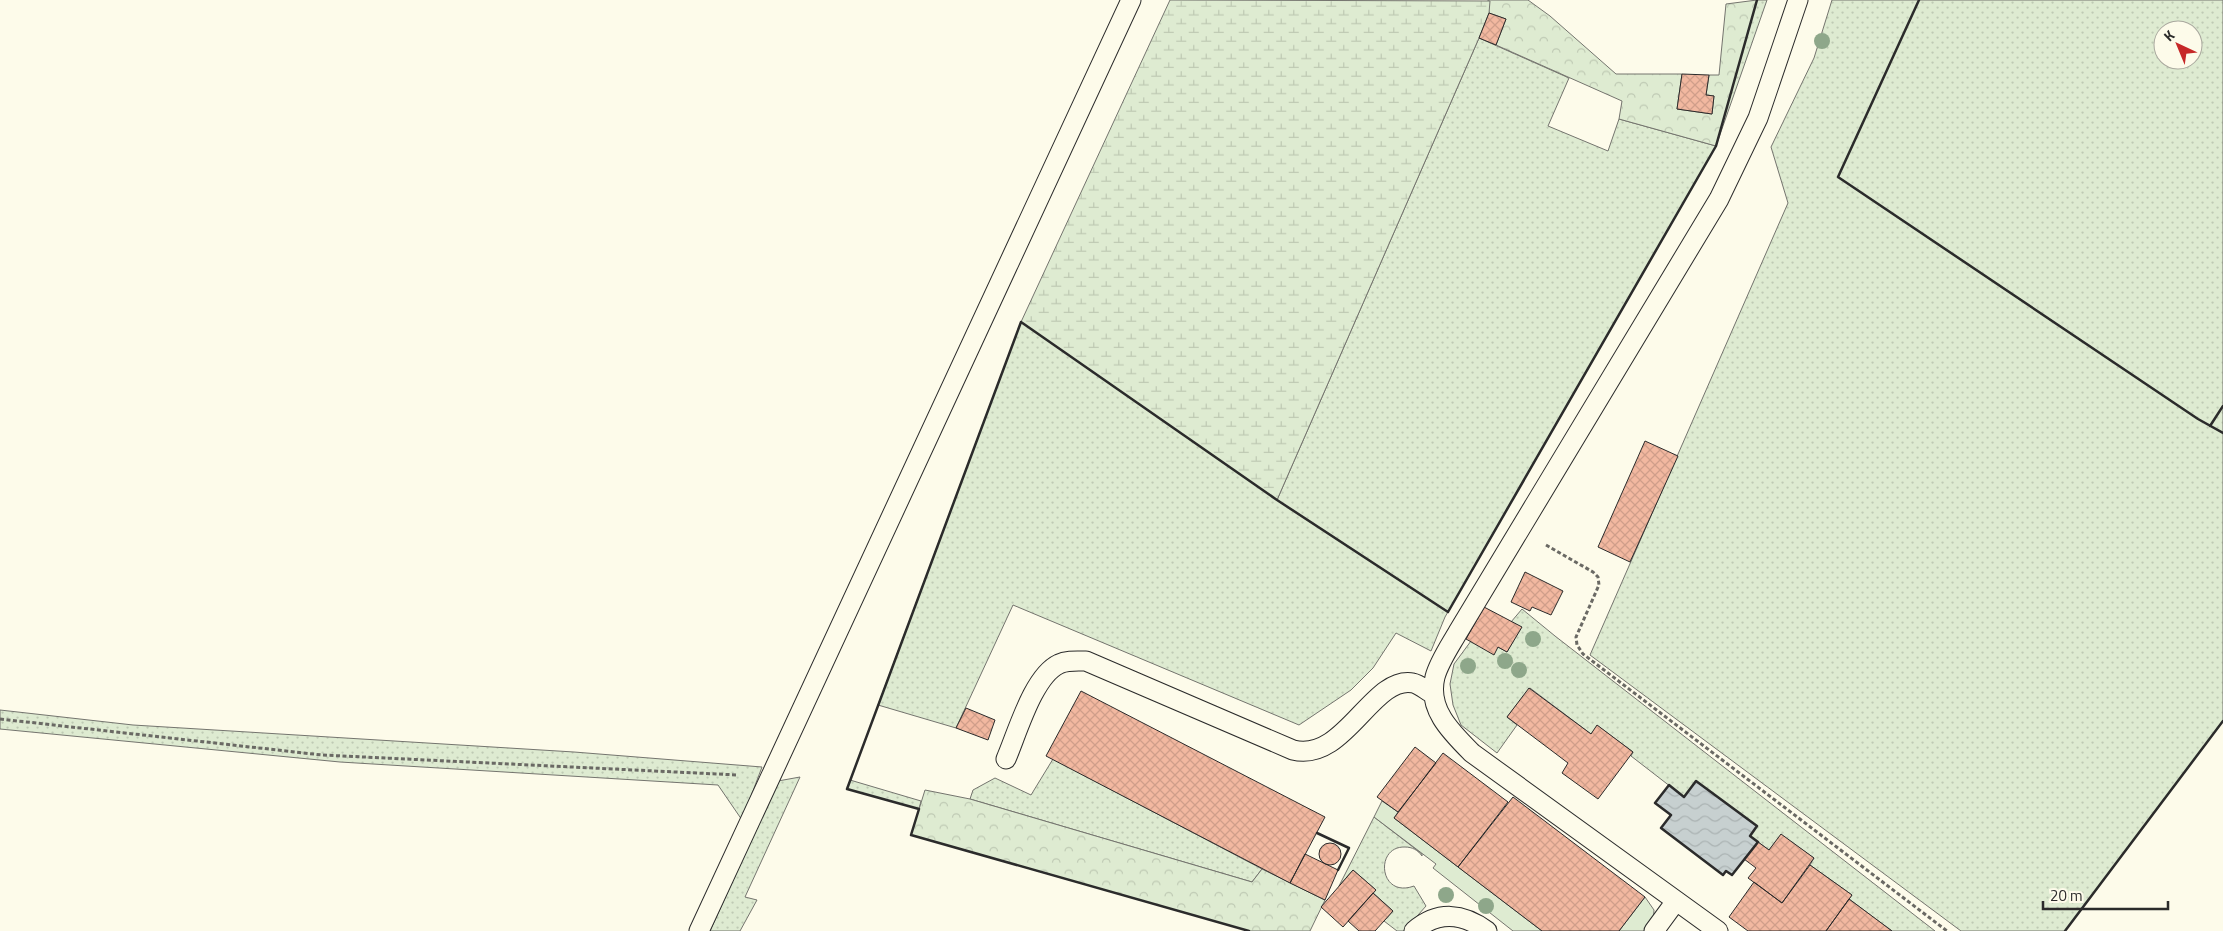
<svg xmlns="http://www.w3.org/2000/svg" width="2223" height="931" font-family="'Titillium Web',sans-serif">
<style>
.grass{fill:url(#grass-dots);stroke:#74746e;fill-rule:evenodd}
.forest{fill:url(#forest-crowns);stroke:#74746e}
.wetland{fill:url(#wetland-marsh);stroke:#74746e}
.green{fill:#deebd1;stroke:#74746e}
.water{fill:url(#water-waves);stroke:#74746e}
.building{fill:url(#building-cross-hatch);stroke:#2b2b2b}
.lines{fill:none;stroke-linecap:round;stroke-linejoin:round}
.service-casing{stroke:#2b2b2b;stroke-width:21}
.path{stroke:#6a6964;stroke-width:3;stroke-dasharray:4 2.5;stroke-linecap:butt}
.service{stroke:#fdfbea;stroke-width:19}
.wall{stroke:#2b2b2b;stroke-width:2.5}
.tree{fill:#8ea78a}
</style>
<defs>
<pattern id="grass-dots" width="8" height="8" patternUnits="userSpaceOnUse" patternTransform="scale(1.25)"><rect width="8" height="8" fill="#deebd1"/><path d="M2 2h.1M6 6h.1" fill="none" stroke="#bfcab4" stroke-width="1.8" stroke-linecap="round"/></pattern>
<pattern id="forest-crowns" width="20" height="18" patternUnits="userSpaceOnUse" patternTransform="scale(1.25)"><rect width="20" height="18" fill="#deebd1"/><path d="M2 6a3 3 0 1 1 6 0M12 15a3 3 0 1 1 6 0" fill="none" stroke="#bfcab4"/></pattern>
<pattern id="wetland-marsh" width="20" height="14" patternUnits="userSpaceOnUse" patternTransform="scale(1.25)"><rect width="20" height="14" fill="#deebd1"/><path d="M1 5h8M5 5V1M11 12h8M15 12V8" fill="none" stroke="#bfcab4"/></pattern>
<pattern id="water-waves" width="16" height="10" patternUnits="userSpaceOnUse" patternTransform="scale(1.25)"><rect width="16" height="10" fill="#c7d0d0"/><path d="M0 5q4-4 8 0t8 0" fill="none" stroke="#abb3b3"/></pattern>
<pattern id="building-cross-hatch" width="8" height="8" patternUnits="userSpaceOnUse" patternTransform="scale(1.25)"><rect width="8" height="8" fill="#f2b8a0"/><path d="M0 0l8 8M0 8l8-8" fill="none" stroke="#d09e8a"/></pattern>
</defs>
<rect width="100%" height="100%" fill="#fdfbea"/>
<!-- grass -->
<path class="grass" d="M 1757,0 L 1767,0 L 1716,146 L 1445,617 L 1431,651 L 1396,633 L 1373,668 L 1351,690 L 1299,725 L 1013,605 L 956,728 L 878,705 L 1021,322 L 1277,500 L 1479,38 L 1569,78 L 1548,126 L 1608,151 L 1619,119 L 1716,146 Z
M 1832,0 L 2223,0 L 2223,721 L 2065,931 L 1961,931 L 1590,655 L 1788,203 L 1771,147 L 1814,58 ZM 2163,30 L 2193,30 L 2193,60 L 2163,60 Z
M 1522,609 L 1555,636 L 1935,931 L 1892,931 L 1849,899 L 1852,895 L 1810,865 L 1814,858 L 1781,835 L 1769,850 L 1750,836 L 1756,827 L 1696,781 L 1684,797 L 1631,756 L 1633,752 L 1598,726 L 1591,734 L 1530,688 L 1507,717 L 1517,725 L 1497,753 L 1461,725 L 1453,705 L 1450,684 L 1454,664 L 1471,641 L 1498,647 L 1507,652 L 1521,627 L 1511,622 Z
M 0,710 L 133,725 L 574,752 L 762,767 L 742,820 L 718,785 L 340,762 L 0,729 Z
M 1053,759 L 1262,869 L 1252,882 L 970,799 L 973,790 L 995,778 L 1031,795 Z
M 800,777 L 745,897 L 757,900 L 740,931 L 710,931 L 778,781 Z
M 850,780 L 921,801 L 919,809 L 847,789 Z
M 1374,817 L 1422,854 L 1422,856 C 1418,850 1412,847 1405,847 C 1374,846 1379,899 1414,886 L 1426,906 L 1404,931 L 1397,931 L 1384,921 L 1393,911 L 1373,893 L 1376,890 L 1353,870 L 1339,886 Z"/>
<!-- forest -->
<path class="forest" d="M 1488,0 L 1528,0 L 1550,16 L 1616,74 L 1682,74 L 1677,109 L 1712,114 L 1714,96 L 1706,95 L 1709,75 L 1719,75 L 1726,4 L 1757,0 L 1716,146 L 1619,119 L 1622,101 L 1496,45 L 1506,19 L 1489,13 Z
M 925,790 L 970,799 L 1252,882 L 1262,869 L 1325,900 L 1310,931 L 1249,931 L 911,835 Z"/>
<!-- wetland -->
<path class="wetland" d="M 1170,0 L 1490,1 L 1489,13 L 1479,38 L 1277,500 L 1021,322 Z"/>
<!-- green -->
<path class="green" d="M 1382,801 L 1398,812 L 1394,818 L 1542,931 L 1513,931 L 1433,868 L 1436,864 L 1374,817 Z
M 1645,897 L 1654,910 L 1653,925 L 1648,931 L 1619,931 Z"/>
<!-- water -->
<path class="water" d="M 1696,781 L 1757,826 L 1750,836 L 1758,842 L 1732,875 L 1726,871 L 1723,875 L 1661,828 L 1671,815 L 1655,803 L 1669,785 L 1684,797 Z"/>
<!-- building -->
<path class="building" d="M 1489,13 L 1506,19 L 1496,45 L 1479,38 Z
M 1682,74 L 1709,75 L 1706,95 L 1714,96 L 1712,114 L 1677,109 Z
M 1645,441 L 1678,456 L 1630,562 L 1598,547 Z
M 1525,572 L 1563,591 L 1551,615 L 1532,607 L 1530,611 L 1511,602 Z
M 1484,607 L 1522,627 L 1507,652 L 1498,647 L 1494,655 L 1466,639 Z
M 1529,688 L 1591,734 L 1597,725 L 1633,752 L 1598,799 L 1562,773 L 1568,763 L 1507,717 Z
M 1081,691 L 1325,817 L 1290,883 L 1046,756 Z
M 966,708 L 995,720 L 988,740 L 956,728 Z
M 1415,747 L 1436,763 L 1398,812 L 1377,797 Z
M 1443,753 L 1508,802 L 1458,867 L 1394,818 Z
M 1513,797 L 1645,897 L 1619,931 L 1542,931 L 1458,867 Z
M 1781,834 L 1814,858 L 1782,903 L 1748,878 L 1756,868 L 1744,859 L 1758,842 L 1769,850 Z
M1319 854a11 11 0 1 1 22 0a11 11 0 1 1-22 0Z
M 1305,854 L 1338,870 L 1325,900 L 1290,883 Z
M 1810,865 L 1852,895 L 1826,931 L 1748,931 L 1729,917 L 1754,882 L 1782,903 Z
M 1353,870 L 1376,890 L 1343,927 L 1321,907 Z
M 1373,893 L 1393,911 L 1375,931 L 1359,931 L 1348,921 Z
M 1849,899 L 1892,931 L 1826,931 Z"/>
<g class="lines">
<!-- service casing -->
<g class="service-casing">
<path id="service" d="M 1006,759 C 1017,734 1033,676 1059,664 C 1067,660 1077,661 1086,661 L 1293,750 C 1345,763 1372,675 1413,683 C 1419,684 1427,691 1433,694
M 699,931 L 1131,0
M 1414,931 C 1438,910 1463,913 1487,931
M 1654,931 L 1676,901
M 1718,931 L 1472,753 C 1451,732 1427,709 1435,677 C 1439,662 1450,646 1458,632 L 1719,199 L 1758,118 L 1798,0"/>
</g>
<!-- path -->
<path class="path" d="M 1546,545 L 1593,572 L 1598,577 L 1599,585 L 1576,637 L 1577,645 L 1583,654 L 1947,931
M 0,719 L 322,755 L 738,775"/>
<!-- service -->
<use href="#service" class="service"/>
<!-- wall -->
<path class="wall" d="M 1919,0 L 1838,177 L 2198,419 L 2223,433
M 2210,426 L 2223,406
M 1696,781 L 1757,826 L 1750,836 L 1758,842 L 1732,875 L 1726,871 L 1723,875 L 1661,828 L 1671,815 L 1655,803 L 1669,785 L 1684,797 Z
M 1317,833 L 1349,848 L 1338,870
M 1249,931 L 911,835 L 919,809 L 847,789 L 1021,322 L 1277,500 L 1448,612 L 1716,146 L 1757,0
M 2065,931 L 2223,721"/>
</g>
<!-- trees -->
<g class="tree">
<circle cx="1822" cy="41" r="8"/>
<circle cx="1533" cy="639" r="8"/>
<circle cx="1505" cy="661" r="8"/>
<circle cx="1468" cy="666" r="8"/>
<circle cx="1519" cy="670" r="8"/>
<circle cx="1446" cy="895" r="8"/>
<circle cx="1486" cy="906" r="8"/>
</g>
<!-- north arrow -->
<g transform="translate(2178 45) rotate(316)"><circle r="24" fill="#fdfbea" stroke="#a9a89e"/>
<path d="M0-4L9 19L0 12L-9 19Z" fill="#c62828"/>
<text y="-8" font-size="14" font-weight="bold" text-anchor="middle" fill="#2b2b2b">K</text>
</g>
<!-- scale -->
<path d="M2043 901v8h125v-8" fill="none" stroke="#2b2b2b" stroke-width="2.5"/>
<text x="2050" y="901" font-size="15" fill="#2b2b2b" stroke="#fdfbea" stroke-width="4" paint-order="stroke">20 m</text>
</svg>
